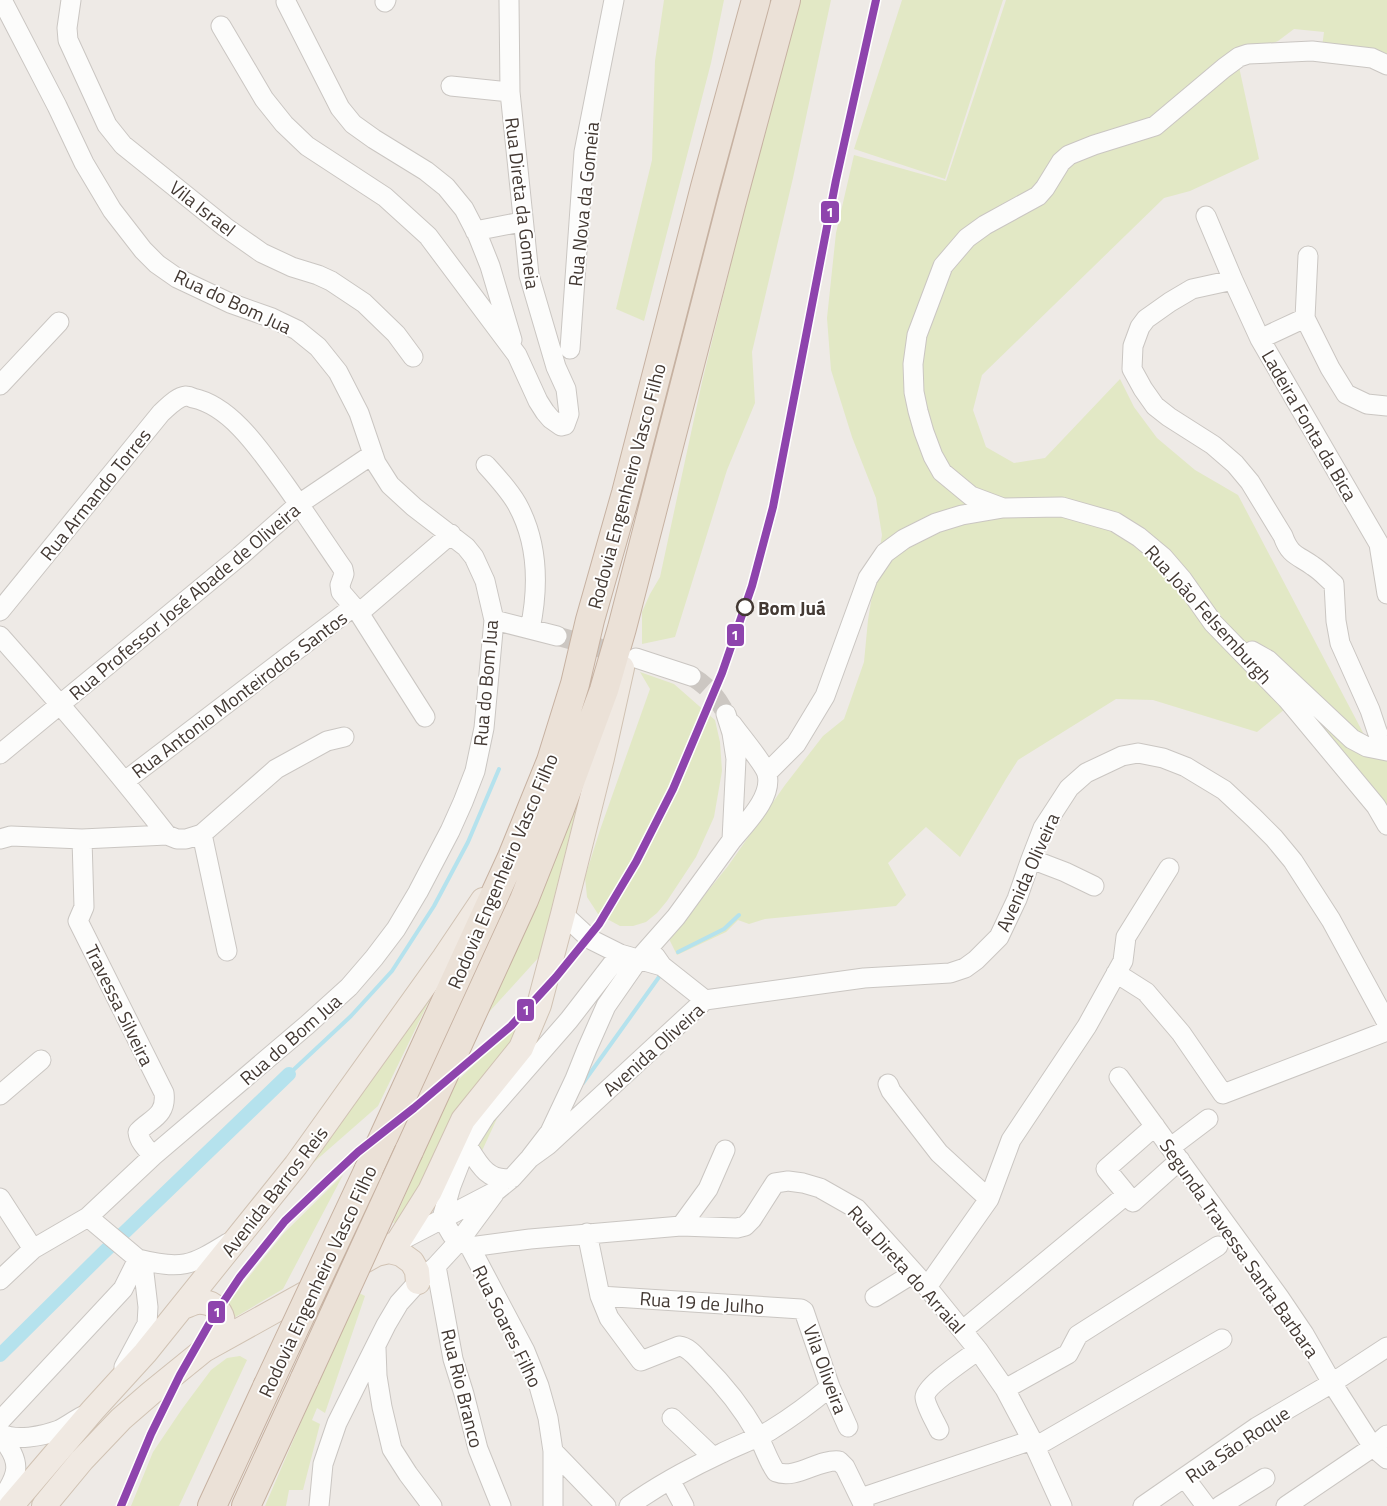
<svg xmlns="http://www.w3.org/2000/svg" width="1387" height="1506" font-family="'Titillium Web',sans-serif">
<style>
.green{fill:#e2e8c5}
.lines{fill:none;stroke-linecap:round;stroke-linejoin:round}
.stream{stroke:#b5e2ed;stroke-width:4}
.canal{stroke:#b5e2ed;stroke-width:14}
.minor-tunnel{stroke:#ccc7c2;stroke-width:19;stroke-dasharray:19 9;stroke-linecap:butt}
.minor-casing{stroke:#cac6c2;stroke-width:21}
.major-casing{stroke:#d0c2b3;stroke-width:26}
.highway-casing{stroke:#c6b1a1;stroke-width:30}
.minor{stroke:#fcfcfb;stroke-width:19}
.major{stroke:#f0e9e2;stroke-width:24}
.highway{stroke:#ebe1d7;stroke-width:28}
.highway-bridge-casing{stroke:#c6b1a1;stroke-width:30;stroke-linecap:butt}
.highway-bridge{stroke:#ebe1d7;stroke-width:28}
.metro-1-casing{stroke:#fff;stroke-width:11}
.metro-1{stroke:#8e44ad;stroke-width:8}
.stop-dot{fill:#fff;stroke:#433933;stroke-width:2.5}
.labels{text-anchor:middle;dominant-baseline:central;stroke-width:4;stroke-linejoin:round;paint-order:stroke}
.street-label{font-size:19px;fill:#433933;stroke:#fff}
.stop-label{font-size:19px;font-weight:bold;fill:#433933;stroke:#fff;text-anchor:start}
.line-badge{stroke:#fff;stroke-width:2}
.badge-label{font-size:14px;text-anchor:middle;font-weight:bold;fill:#fff}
</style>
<rect width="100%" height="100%" fill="#eeeae6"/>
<!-- green -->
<path class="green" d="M 664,0 L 724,0 L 711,63 L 644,321 L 616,309 L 652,160 L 655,61 Z
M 794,0 L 831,0 L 793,178 L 752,352 L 755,403 L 727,470 L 675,637 L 642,644 L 642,612 L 650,594 L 660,577 L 702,382 L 752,178 Z
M 902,0 L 1003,0 L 945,179 L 854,149 Z
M 1006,0 L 1387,0 L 1387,61 L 1322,47 L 1324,32 L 1294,29 L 1278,41 L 1258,49 L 1236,53 L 1259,159 L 1190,191 L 1164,198 L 982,375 L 973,410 L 986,447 L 1014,463 L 1045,458 L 1120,379 L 1134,407 L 1157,438 L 1195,470 L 1238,495 L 1370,746 L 1387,760 L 1387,807 L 1296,700 L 1257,732 L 1153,700 L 1116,699 L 1018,760 L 1006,779 L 960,857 L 926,827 L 888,863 L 906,895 L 896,906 L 765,919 L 749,924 L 738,920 L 726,932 L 677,955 L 669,939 L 728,866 L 785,785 L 823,736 L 844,719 L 864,662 L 868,620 L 882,535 L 876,498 L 852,437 L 831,370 L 827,318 L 836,233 L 854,155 L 946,181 Z
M 640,672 L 674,684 L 715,720 L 720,742 L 722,771 L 714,817 L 696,857 L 667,901 L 657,913 L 646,922 L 633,926 L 620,926 L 598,914 L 587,897 L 585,877 L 600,830 L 650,689 Z
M 581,793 L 584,798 L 540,956 L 480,1022 L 554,863 Z
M 425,996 L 430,999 L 378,1106 L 305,1170 Z
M 527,1014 L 500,1112 L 481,1153 L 454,1187 L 419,1216 L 393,1223 L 454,1084 Z
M 343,1175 L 283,1289 L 232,1319 L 227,1304 L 284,1233 Z
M 357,1292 L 365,1296 L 325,1413 L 317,1408 L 312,1420 L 320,1424 L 303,1490 L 289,1490 L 286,1506 L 265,1506 Z
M 240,1356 L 247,1360 L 179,1506 L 131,1506 L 153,1452 L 182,1409 L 211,1370 L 227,1358 Z"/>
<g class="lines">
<!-- stream -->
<path class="stream" d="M 678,952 L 724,929 L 739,915
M 289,1074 L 351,1016 L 392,971 L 434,906 L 468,842 L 499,769
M 583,1083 L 659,977"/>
<!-- canal -->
<path class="canal" d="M 0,1355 L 102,1254 L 289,1074"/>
<!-- minor-tunnel -->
<path class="minor-tunnel" d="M 557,636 L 625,655
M 691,676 C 708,686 717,697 726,714"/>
<!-- minor casing -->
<g class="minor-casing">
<path id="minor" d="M 71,0 L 67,28 L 68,40 L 107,125 L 123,145 L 225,227 L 262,253 L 292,267 L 318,275 L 331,281 L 364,303 L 396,334 L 413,357
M 286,2 L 340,108 L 353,124 L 374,139 L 426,171 L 446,187 L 464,209 L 478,236 L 490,266 L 512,340
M 385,2 L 386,0
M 221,26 L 264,99 L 284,124 L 307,146 L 385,197 L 428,236 L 517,355 L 538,401 L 545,412 L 551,419 L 561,426 L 565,425 L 569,414 L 566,389 L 556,367 L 529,275 L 510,92 L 509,0
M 1387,65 L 1372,58 L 1312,51 L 1248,54 L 1239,57 L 1224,68 L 1155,126 L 1094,145 L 1069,155 L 1061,162 L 1045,188 L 1038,196 L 985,225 L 967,238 L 943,266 L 917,335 L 913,364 L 914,392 L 918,411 L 924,432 L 933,456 L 942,472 L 971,496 L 1003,508 L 1062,507 L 1115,522 L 1139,537 L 1163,557 L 1182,579 L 1213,623 L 1287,699 L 1376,806 L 1387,825
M 451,86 L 510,92
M 1206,216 L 1233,280 L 1260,339
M 475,231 L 516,223
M 1308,256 L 1305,318 L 1330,368 L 1346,394 L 1367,404 L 1387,406
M 1233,280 L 1192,289 L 1170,302 L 1146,319 L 1140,327 L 1133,346 L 1132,369 L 1143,389 L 1155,406 L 1169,417 L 1213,445 L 1235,464 L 1250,482 L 1283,536 C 1290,556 1298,555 1313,566 C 1321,571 1327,578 1334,584 L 1336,621 L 1340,643 L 1370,710 L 1377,731 L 1380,738 L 1387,745
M 1305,318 L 1260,339 L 1379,544 L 1387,553
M 570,349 L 584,152 L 614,0
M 0,385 L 59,322
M 486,465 C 497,477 509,490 517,504 C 538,542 539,586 530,629
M 1379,544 L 1387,594
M 0,611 L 161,413 C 167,408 176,397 186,396 C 188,396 191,397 193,398 C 232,406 262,453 284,483 C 304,511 323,540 343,569 L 344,574 L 340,585 L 341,592 L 359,613 L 425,717
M 359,613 L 451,534
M 494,620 L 557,636
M 0,636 C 58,701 114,767 167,835
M 1252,651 L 1268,660 L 1352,739 L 1367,747 L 1387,751
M 636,658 L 691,676
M 732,724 C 739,734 765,765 767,774 C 773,797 746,823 732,840
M 0,754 L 240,556 L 299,504 L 373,454
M 767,773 L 796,744 L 825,696 L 868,578 L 885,553 L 904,539 L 936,523 L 962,515 L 1003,508
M 125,781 L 353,607
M 202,834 L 227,951
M 0,839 L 11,836 L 82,839 L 167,835 L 177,839 L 186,839 L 202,834 L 276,769 L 327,741 L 344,737
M 82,839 L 84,907 L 78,921 L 164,1093 C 167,1116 150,1119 138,1132 C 139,1142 147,1149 153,1156
M 1031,859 L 1065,872 L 1094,886
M 563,914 L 590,939 L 620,954 L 662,966
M 655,956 L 662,966 L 705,1000
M 1116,973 L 1146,992 L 1181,1033 L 1223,1094 L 1387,1031
M 1119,1077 L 1279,1297 L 1304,1334 L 1332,1383 L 1373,1447 L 1387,1459
M 888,1084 L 891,1091 L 939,1153 L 989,1199
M 0,1095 L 41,1060
M 1155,1126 L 1106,1169 L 1133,1202 L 1180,1160
M 467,1145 C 478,1163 488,1183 512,1178
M 1171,1147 L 1208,1119
M 530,1158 L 548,1145 L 705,1000 L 864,978 L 950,973 L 965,968 L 976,960 L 999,937 L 1017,899 L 1031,859 L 1043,828 L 1069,788 L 1086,773 L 1122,756 L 1138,753 L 1163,758 L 1186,767 L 1224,790 L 1254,818 L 1274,838 L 1293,861 L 1331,920 L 1387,1023
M 0,1198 L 33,1249
M 88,1217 L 138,1259 L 144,1273 L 148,1307 L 147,1324 L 124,1367
M 681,1226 L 708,1189 L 725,1150
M 587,1233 L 600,1296 L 609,1318 L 641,1361 L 679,1346 C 689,1347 696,1357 703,1364 C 725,1386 742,1407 757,1434 C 764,1446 768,1461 776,1472 C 796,1480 818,1459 839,1461 L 845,1467 L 864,1506
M 398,1242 L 496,1191 L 512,1178 L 530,1158 L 550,1132 L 575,1079 L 587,1049 L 606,1006 L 638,960 L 676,917 L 732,840 L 736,759 L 732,733 L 726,714
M 470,1247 L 530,1239 L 681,1226 L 737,1228 L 745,1226 L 752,1219 L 775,1183 L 788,1181 L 803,1183 L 820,1188 L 857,1209 L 927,1287 L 978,1350 L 1005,1389 L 1032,1440 L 1062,1506
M 138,1259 C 181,1270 191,1266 228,1243
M 436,1266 L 453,1359 L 464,1394 L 478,1449 L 501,1506
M 0,1280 L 33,1249 L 88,1217 L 153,1156 L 307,1025 L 349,987 L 374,958 L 396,929 L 418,892 L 450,831 L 463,802 L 475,771 L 484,728 L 494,620 L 485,581 L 474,557 L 466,547 L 414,507 L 390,485 L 376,463 L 359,413 L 338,372 L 318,347 L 297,330 L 272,318 L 230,303 L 177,278 L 157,264 L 143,250 L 112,210 L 84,163 L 57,106 L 2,0
M 927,1287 L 989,1199 L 1011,1140 L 1087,1026 L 1123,961 L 1126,937 L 1169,868
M 600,1296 L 801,1309 L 804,1311 L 830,1387 L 848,1427
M 875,1297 L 914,1273
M 963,1330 L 1126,1195
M 376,1348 L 377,1376 L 382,1407 L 392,1449 L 408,1474 L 432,1506
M 1005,1389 L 1068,1354 L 1078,1335 L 1218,1246
M 672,1418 L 713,1457
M 0,1421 L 123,1289 L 138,1259
M 939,1430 C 936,1423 925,1405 925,1397 C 926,1385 968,1358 978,1350
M 0,1433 C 15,1442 43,1436 59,1430 C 67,1426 75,1420 83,1416
M 0,1436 C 23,1462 19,1475 0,1501
M 1035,1447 L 1222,1339
M 553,1451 L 606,1506
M 1185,1478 L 1206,1506
M 670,1480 L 684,1506
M 861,1498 L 1032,1440
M 319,1506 L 323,1464 L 337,1423 L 386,1325 L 399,1303 L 418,1282 L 436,1266 L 460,1240 L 494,1194
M 553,1506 L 553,1451 L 548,1418 L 539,1386 L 525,1351 L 470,1247 L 452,1235 L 442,1218 L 451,1186 L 467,1145 L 486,1115 L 569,1020 L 620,954
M 629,1506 C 658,1485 690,1468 722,1453 C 738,1445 756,1439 771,1430 C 792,1417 811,1403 830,1387
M 1143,1506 L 1257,1427 L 1332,1383 L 1387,1347
M 1220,1506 L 1265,1478
M 1286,1506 L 1373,1447 L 1387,1435"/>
</g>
<!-- major casing -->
<g class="major-casing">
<path id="major" d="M 376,1254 L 389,1251 L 401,1254 L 412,1262 L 417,1271 L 418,1282
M 183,1307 C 189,1305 196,1301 202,1302 C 214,1302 225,1314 222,1326 C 219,1334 211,1342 205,1349
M 11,1506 L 93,1410 L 145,1353 L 296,1165 L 444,958 L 483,900
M 44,1506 L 82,1460 L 121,1419 L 151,1393 L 204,1350 L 398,1242 L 430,1191 L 463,1120 L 521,1048 L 539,1005 L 563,914 L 602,758 L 622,668"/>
</g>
<!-- highway casing -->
<g class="highway-casing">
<path id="highway" d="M 409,1151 L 524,900 L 560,809 L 604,690 L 622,628 L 731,205 L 786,0
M 368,1171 L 512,857 L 551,761 L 575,684 L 590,620 L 626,493 L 705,187 L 756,0
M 212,1506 L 267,1387
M 246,1506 L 305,1378"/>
</g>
<!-- minor -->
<use href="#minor" class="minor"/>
<!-- major -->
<use href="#major" class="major"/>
<!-- highway -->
<use href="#highway" class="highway"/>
<!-- highway-bridge casing -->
<g class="highway-bridge-casing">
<path id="highway-bridge" d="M 305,1378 L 409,1151
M 267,1387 L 368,1171"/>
</g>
<!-- highway-bridge -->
<use href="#highway-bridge" class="highway-bridge"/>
<!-- metro-1 casing -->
<g class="metro-1-casing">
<path id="metro-1" d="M 121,1506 L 151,1434 L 180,1375 L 212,1319 L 240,1277 L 285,1221 L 326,1182 L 358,1152 L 414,1108 L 511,1026 L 556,977 L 599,924 L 636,862 L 673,789 L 722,673 L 752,586 L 773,507 L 836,180 L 876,0"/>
</g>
<!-- metro-1 -->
<use href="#metro-1" class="metro-1"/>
</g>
<!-- markers -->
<circle class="stop-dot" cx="745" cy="607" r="8"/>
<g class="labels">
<!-- street labels -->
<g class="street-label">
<text transform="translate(523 203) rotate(83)">Rua Direta da Gomeia</text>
<text transform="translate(583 204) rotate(-84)">Rua Nova da Gomeia</text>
<text transform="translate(203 208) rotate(38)">Vila Israel</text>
<text transform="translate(233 301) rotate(25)">Rua do Bom Jua</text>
<text transform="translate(1310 425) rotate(60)">Ladeira Fonta da Bica</text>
<text transform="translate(626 486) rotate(-75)">Rodovia Engenheiro Vasco Filho</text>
<text transform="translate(95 494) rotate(-51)">Rua Armando Torres</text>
<text transform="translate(184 601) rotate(-40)">Rua Professor José Abade de Oliveira</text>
<text transform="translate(1209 614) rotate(48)">Rua João Felsemburgh</text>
<text transform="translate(485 683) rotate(-85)">Rua do Bom Jua</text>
<text transform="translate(239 694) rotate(-37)">Rua Antonio Monteirodos Santos</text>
<text transform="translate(502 871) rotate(-67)">Rodovia Engenheiro Vasco Filho</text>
<text transform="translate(1027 872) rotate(-66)">Avenida Oliveira</text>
<text transform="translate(120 1005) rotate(64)">Travessa Silveira</text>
<text transform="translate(290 1039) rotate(-41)">Rua do Bom Jua</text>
<text transform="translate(653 1049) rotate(-42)">Avenida Oliveira</text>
<text transform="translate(274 1191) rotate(-52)">Avenida Barros Reis</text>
<text transform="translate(1240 1248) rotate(55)">Segunda Travessa Santa Barbara</text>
<text transform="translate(907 1269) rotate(48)">Rua Direta do Arraial</text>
<text transform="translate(317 1281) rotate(-65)">Rodovia Engenheiro Vasco Filho</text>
<text transform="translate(702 1302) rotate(4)">Rua 19 de Julho</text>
<text transform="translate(508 1326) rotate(64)">Rua Soares Filho</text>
<text transform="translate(826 1369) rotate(70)">Vila Oliveira</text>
<text transform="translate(463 1388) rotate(76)">Rua Rio Branco</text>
<text transform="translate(1237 1444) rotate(-34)">Rua São Roque</text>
</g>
<!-- stop labels -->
<g class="stop-label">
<text x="758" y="607">Bom Juá</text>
</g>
</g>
<g class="line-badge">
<rect x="820" y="200" width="20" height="24" rx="5" fill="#8e44ad"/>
<rect x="726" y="623" width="19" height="24" rx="5" fill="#8e44ad"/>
<rect x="516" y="998" width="19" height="24" rx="5" fill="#8e44ad"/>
<rect x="207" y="1300" width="19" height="24" rx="5" fill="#8e44ad"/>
</g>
<g class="badge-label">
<text x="830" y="217">1</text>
<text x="735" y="640">1</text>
<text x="526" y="1015">1</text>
<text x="217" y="1317">1</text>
</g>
</svg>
